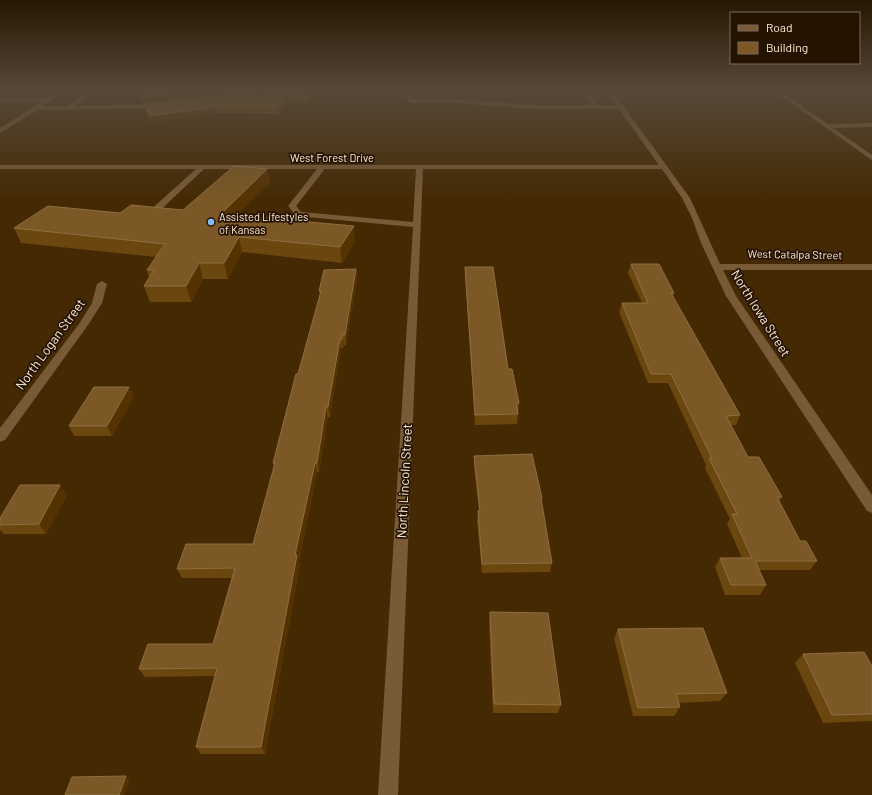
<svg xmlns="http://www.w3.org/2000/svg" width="872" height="795" font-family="Barlow,sans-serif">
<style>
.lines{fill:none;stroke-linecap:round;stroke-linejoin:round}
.minor{fill:#785a37;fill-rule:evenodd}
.wall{fill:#6b460f}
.shaded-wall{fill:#553301}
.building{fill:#7b5825;stroke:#8f6f41}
.poi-dot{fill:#81bdfa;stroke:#241301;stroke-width:1.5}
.labels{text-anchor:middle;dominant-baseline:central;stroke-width:3.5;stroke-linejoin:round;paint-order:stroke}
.far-street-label{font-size:11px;fill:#fdecd9;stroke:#241301}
.far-poi-label{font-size:11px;fill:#fdecd9;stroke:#241301;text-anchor:start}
.street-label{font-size:13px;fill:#fdecd9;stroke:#241301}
</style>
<rect width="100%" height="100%" fill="#442903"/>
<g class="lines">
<!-- minor -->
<path class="minor" d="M 61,89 L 68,89 L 42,106 L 67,106 L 91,89 L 98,89 L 75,106 L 161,104 L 164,106 L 161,108 L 37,110 L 0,133 L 0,128 L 42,102 L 0,102 L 0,98 L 47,98 Z
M 408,89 L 414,89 L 413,99 L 457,99 L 532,105 L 591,105 L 581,89 L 587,89 L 597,105 L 617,105 L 605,89 L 611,89 L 690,198 L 720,264 L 872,264 L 872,270 L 723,270 L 736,296 L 872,495 L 872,513 L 867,511 L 726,296 L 701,243 L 692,218 L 682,198 L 662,169 L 423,169 L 398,795 L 378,795 L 413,227 L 296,216 L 288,206 L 317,169 L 204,169 L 154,216 L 148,216 L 148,212 L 196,169 L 0,169 L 0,165 L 659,165 L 619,109 L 532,109 L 457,103 L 410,103 L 407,101 ZM 324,169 L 416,169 L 413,222 L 301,212 L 296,206 L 321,174 Z
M 771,89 L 777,89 L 828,124 L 872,123 L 872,127 L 833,128 L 872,155 L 872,160 Z
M 102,281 L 107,284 L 102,303 L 88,325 L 5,440 L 0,442 L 0,428 L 79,324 L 92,303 L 97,284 Z"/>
</g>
<!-- wall -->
<path class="wall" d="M 136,89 L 265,89 L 260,94 L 226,95 L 143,104 Z
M 267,89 L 315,89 L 308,103 L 287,103 L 279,114 L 218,113 L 152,122 L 146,111 L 144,104 L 262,95 Z
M 267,169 L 270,183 L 237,215 L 355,241 L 342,263 L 242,252 L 228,279 L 203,279 L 191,302 L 150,302 L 144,286 L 149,278 L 147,270 L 156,257 L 21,243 L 14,228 L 120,213 L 183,210 Z
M 631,264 L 674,293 L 673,296 L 740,415 L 736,425 L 731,425 L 748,457 L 782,497 L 779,501 L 800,541 L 817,561 L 810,570 L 759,570 L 766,585 L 760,595 L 725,595 L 715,567 L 720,558 L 742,558 L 727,524 L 730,519 L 705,468 L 706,465 L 668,383 L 648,383 L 619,312 L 622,303 L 642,303 L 628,273 Z
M 465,267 L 508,369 L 519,403 L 517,424 L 475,425 L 465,276 Z
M 356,269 L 357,278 L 346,345 L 344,345 L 343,348 L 341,348 L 330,417 L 328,417 L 319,472 L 317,472 L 299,561 L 300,565 L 265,754 L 201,754 L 196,747 L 215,676 L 145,677 L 139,669 L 213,644 L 232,578 L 182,578 L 177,569 L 253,544 L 274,468 L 273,463 L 320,296 L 319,291 Z
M 134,396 L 112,436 L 74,436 L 69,426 Z
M 474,456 L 542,498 L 541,502 L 552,563 L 550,572 L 482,573 L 477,521 L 479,511 L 474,466 Z
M 67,495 L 46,534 L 4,534 L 0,530 L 0,518 Z
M 490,612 L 561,705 L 558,713 L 493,713 L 489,621 Z
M 618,629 L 727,693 L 720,701 L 678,703 L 680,707 L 674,716 L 633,716 L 614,638 Z
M 803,654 L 872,666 L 872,721 L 823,723 L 795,663 Z"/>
<!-- shaded-wall -->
<path class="shaded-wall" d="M 216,89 L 225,89 L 226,95 L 143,104 L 141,97 Z
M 259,89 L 265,89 L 260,94 Z
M 311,89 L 315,89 L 308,103 L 308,96 Z
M 286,96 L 287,103 L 279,114 L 278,107 Z
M 216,107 L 218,113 L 152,122 L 150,116 Z
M 267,169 L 270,183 L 224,228 L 221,214 Z
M 354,226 L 355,241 L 342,263 L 340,247 Z
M 239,237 L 242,252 L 228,279 L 224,263 Z
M 199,263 L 203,279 L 191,302 L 186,286 Z
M 356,269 L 357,278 L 346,345 L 345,335 Z
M 342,335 L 344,345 L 343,348 L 342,339 Z
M 340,339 L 341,348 L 330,417 L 328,407 Z
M 129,387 L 134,396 L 112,436 L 107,426 Z
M 326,407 L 328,417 L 319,472 L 317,463 Z
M 315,463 L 317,472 L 299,561 L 300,565 L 265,754 L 261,747 L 295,555 Z
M 60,485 L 67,495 L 46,534 L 39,524 Z
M 126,776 L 130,780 L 124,795 L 119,795 Z"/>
<!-- building -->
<path class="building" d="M 137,89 L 216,89 L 141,97 Z
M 267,89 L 311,89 L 308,96 L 286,96 L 278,107 L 216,107 L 150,116 L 144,104 L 225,95 L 262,95 Z
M 234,166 L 267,169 L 221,214 L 354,226 L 340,247 L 239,237 L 224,263 L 199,263 L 186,286 L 144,286 L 154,270 L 147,270 L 165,244 L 14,228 L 48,206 L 120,213 L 131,205 L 183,210 Z
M 631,264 L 659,264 L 674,293 L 671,293 L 740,415 L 726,416 L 748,457 L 759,457 L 782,497 L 777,497 L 800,541 L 806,541 L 817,561 L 755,561 L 766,585 L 731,585 L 720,558 L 752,558 L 732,514 L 737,514 L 709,458 L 712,458 L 671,374 L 651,374 L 622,303 L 648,303 Z
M 465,267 L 493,267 L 508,369 L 512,369 L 519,403 L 516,403 L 518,414 L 475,415 Z
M 356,269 L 345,335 L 342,335 L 342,339 L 340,339 L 328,407 L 326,407 L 317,463 L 315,463 L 295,555 L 297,555 L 261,747 L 196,747 L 217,668 L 139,669 L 148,644 L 213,644 L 235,568 L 177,569 L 186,544 L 253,544 L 275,463 L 273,463 L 296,374 L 298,374 L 321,291 L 319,291 L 324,270 Z
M 94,387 L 129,387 L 107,426 L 69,426 Z
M 532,454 L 542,498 L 541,498 L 552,563 L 482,564 L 478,511 L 480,511 L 474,456 Z
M 20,485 L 60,485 L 39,524 L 0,525 L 0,518 Z
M 490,612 L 548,613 L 561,705 L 494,704 Z
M 703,628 L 727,693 L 676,694 L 680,707 L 638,708 L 618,629 Z
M 864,652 L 872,666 L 872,714 L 832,715 L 803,654 Z
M 126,776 L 119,795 L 65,795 L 72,777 Z"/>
<!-- sky -->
<linearGradient id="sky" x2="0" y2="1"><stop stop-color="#251702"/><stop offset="0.45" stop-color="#564939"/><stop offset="1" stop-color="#564939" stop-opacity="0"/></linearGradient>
<rect width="872" height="200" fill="url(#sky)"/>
<!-- markers -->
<circle class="poi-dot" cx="211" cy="222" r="4"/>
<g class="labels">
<!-- far-street labels -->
<g class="far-street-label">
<text x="332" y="157">West Forest Drive</text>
<text transform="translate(795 254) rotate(1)">West Catalpa Street</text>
</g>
<!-- far-poi labels -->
<g class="far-poi-label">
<text x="219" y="216">Assisted Lifestyles<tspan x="219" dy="13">of Kansas</tspan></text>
</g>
<!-- street labels -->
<g class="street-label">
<text transform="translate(761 313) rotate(58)">North Iowa Street</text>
<text transform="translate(50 344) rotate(-54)">North Logan Street</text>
<text transform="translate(404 481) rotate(-87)">North Lincoln Street</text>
</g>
</g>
<!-- legend -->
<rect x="730" y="12" width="130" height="52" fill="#241301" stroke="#7b6a57"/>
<rect x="738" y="25" width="20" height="6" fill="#785a37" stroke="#7b6a57"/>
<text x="766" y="32" font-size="12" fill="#fdecd9">Road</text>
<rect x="738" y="42" width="20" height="12" fill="#7b5825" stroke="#7b6a57"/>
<text x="766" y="52" font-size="12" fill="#fdecd9">Building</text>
</svg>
